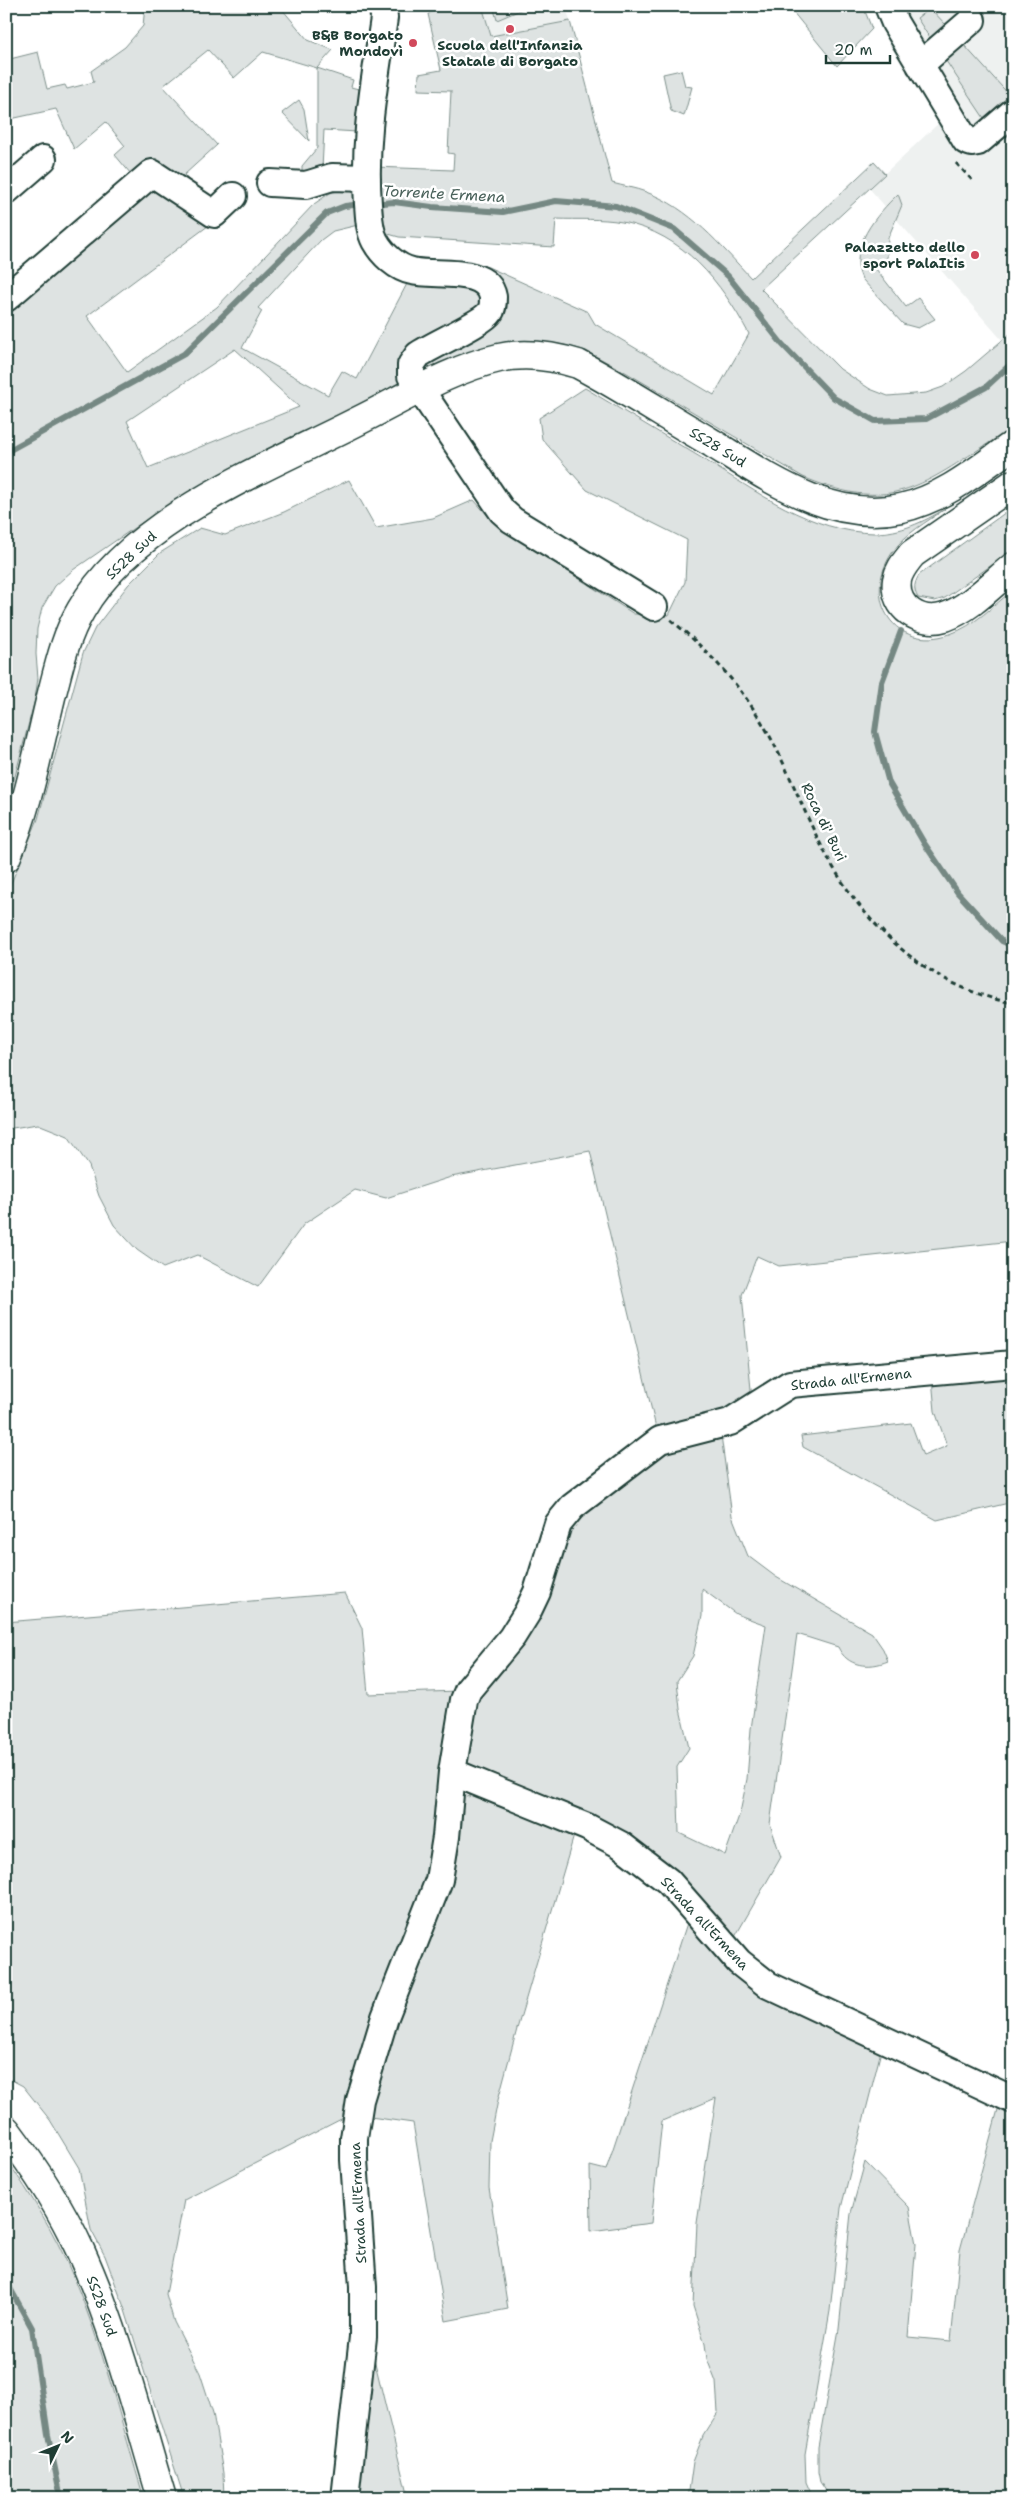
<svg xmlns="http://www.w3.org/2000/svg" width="1019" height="2504" font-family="'Shantell Sans',sans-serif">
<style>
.built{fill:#eef1f0}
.green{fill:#dee3e2;stroke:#7e908b;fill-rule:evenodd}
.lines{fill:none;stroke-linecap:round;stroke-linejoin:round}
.stream{stroke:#758883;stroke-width:6}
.minor-casing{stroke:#1f3d34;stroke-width:30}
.major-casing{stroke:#1f3d34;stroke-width:31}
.path{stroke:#1f3d34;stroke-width:3;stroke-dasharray:5 4;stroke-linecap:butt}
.minor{stroke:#fff;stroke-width:26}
.major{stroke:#fff;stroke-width:28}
.poi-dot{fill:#d1495b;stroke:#fff;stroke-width:2}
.labels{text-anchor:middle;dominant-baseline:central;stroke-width:5;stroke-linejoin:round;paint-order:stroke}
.poi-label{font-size:14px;font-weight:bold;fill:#1f3d34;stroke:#fff;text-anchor:end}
.street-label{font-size:14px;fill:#1f3d34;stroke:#fff}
.water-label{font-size:15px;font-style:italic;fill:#4a625b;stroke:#fff}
</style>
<rect width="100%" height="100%" fill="#fff"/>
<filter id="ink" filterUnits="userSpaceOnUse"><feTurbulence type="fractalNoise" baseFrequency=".02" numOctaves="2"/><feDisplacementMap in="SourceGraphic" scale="10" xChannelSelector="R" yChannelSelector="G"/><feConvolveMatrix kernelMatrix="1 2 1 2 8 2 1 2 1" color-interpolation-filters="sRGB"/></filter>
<g filter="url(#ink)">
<!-- built -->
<path class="built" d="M 482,6 L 566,6 L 570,21 L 491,36 Z
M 875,6 L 1013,6 L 1013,331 L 1002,340 L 869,188 L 942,120 L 890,46 Z"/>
<!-- green -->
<path class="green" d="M 145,6 L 286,6 L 282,9 L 308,40 L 333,50 L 317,68 L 353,80 L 351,87 L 362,90 L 357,132 L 324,130 L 322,169 L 302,174 L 302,166 L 317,148 L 317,68 L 263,52 L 234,78 L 208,50 L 163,86 L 217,145 L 184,175 L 210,204 L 136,180 L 115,155 L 125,146 L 106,122 L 74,149 L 56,109 L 6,120 L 6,60 L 38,52 L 47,89 L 65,85 L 67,89 L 94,82 L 91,71 L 125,47 L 143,26 Z
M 444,6 L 482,6 L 491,36 L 570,21 L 612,183 C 623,186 635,188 646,192 C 690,208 720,245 751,278 L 874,162 L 885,174 L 761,289 L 840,369 L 870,389 L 888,396 L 926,393 L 943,387 L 966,371 L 1013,331 L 1013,425 C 997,439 979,449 962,460 C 903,499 870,505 803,477 L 627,373 L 586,351 L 569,346 L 552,343 L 515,342 L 495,346 L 421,375 L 426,364 L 492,328 L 502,317 L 505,308 L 469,264 L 488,267 L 588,312 L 595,324 L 714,395 L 749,334 C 721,282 684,234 622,222 C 601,218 578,220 556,219 L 554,247 L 399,237 L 385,233 L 379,220 L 333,231 L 321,240 L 258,308 L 262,311 L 242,348 L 328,395 L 342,371 L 357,379 L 409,280 L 465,285 L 479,292 L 481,305 L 402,385 L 210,481 L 166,506 L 73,570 L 55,586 L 42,608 L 37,629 L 36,654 L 38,678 L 35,699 L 6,811 L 6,304 L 152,178 L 216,220 L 87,316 L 127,372 L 217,307 L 314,204 L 330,193 L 349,188 L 375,167 L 453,170 L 454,154 L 448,153 L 451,91 L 418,90 L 419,74 L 441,70 L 428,14 ZM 235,349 L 299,407 L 148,468 L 127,421 Z
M 493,6 L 524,6 L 525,8 L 497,20 Z
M 788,6 L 863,6 L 872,29 L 837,66 Z
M 930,8 L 947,26 L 931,40 L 917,18 Z
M 964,45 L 1012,98 L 986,121 L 946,61 Z
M 681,70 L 685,86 L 692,87 L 684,116 L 671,111 L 663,74 Z
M 299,100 L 304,109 L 309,141 L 282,113 Z
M 898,194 L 902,205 L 888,238 L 887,259 L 876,269 L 906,307 L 918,298 L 935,319 L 918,328 L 903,324 L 862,279 C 847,248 877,214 898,194 Z
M 585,388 C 625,412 665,436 705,460 C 757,492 811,532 874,533 C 901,533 923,522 945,509 C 927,522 904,534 892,553 C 861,599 895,653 950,634 C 974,626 994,605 1013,590 L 1013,1241 L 779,1266 L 757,1256 L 742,1295 L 752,1400 L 744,1406 L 657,1432 L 590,1151 L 451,1177 L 386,1198 L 355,1190 L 304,1224 L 258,1287 L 197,1255 L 163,1268 L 137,1250 L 114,1225 L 99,1196 L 89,1166 L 68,1136 L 38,1124 L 6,1129 L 6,895 L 38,819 L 83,653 L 95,628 L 128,585 L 160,553 L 200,528 L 225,535 L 284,512 L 349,480 L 376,528 L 433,518 L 474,500 L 497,526 L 634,614 L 669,615 L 685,582 L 687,540 L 587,490 L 542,439 L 539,418 Z
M 1013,507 L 1013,550 L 945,598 L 935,601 L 918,598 C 913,589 914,584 919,575 Z
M 1013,1376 L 1013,1502 L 937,1520 L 803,1447 L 801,1436 L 911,1423 L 923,1456 L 947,1446 L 935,1411 L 932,1379 Z
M 721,1435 L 732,1516 L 748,1556 L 776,1577 L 872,1633 L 883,1649 L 888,1661 C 869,1669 847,1667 838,1647 L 797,1634 L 770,1824 L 781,1857 L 732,1942 L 685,1885 L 460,1766 L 469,1708 L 568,1523 L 659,1450 ZM 702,1589 L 736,1614 L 766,1625 L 751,1729 L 747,1779 L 740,1813 L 725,1855 L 679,1833 L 677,1767 L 689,1748 L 680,1709 L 677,1681 L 693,1656 L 702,1616 Z
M 345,1593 L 362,1628 L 368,1694 L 459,1691 L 437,1855 L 351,2114 L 184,2200 L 166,2294 L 174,2322 L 200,2373 L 213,2413 L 223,2473 L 224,2498 L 184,2498 L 124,2307 L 105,2256 L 91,2230 L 79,2168 L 50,2120 L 23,2086 L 6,2077 L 6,1622 Z
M 474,1789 L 575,1832 L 517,2029 L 498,2100 L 490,2141 L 489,2188 L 508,2309 L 446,2321 L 413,2123 L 363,2116 L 457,1792 L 469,1797 Z
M 690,1914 L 733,1966 L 882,2047 L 841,2208 L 830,2311 L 805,2454 L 806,2482 L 813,2498 L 688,2498 L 693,2462 L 703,2436 L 718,2412 L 716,2382 L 707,2359 L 705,2344 L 693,2306 L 697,2223 L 716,2098 L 662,2121 L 651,2223 L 591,2231 L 590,2166 L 606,2170 Z
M 1000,2102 L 1013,2102 L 1013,2498 L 831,2498 L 820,2482 L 818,2472 L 818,2447 L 839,2329 L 851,2213 L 865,2162 L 909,2207 L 916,2244 L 908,2337 L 951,2341 L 960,2250 Z
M 6,2159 C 31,2195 55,2233 72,2274 C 103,2345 121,2423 144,2498 L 6,2498 Z
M 369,2338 L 408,2498 L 353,2498 Z"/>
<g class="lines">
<!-- stream -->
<path class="stream" d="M 372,204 L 394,202 L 432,207 L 503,212 L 556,201 L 616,206 L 674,229 L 728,276 L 782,344 L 834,398 L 875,421 L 926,419 L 986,387 L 1013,362
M 6,452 L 184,354 L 327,213 L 345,206 L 362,204
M 901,631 L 882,682 L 875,732 L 889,783 L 924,843 L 958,893 L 1002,941 L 1013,946
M 6,2281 L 32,2328 L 48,2435 L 61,2498"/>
<!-- minor casing -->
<g class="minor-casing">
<path id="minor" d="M 383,6 L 384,18 C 375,81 363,140 368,204 C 369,216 369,230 375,241 C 382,254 397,268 412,271 C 435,277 487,265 493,297 C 493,302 493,308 490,312 C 483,323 432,345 418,355 L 411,365 L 411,376 L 502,511 L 512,520 L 654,607
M 888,6 L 895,23 L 966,141 L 972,143 L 978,142 L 1013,112
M 920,65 L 972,20
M 270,183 L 306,185 L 332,177 L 367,178
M 6,191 L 43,159
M 6,298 L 152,173 L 214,214 L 233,196
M 452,1772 L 587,1827 L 621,1845 L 668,1881 L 739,1962 L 768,1985 L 1013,2100
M 345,2498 L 363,2337 L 363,2287 L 354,2160 L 354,2138 L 360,2100 L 385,2017 L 439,1880 L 446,1837 L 452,1772 L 464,1700 L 468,1690 L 512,1637 L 527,1613 L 537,1592 L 558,1524 L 572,1507 L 660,1440 L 730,1422 L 790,1384 L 1013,1364"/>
</g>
<!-- major casing -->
<g class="major-casing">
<path id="major" d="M 1013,484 L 912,554 C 906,562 899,569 897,580 C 893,608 920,625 945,617 C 970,608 992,584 1013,567
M 6,858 C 28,807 38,750 51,697 C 59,666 65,637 81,610 C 133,519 268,467 358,421 C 403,399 450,369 499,358 C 526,352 552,356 578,364 C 623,388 667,417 712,443 C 769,478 831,523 901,508 C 943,499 979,469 1013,445
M 6,2130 C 34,2167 61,2208 80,2250 C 116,2329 137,2415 162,2498"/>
</g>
<!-- path -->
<path class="path" d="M 956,163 L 974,182
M 671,620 C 710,652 742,687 767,731 C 790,772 805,817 828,858 C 867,929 931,988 1013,1003"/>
<!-- minor -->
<use href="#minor" class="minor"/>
<!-- major -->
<use href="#major" class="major"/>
</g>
</g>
<!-- markers -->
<g class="poi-dot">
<circle cx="510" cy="29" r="5"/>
<circle cx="413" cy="43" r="5"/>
<circle cx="975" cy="255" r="5"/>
</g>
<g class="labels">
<!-- poi labels -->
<g class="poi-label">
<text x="403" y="35">B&amp;B Borgato<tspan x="403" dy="16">Mondovì</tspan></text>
<text x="510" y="45" text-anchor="middle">Scuola dell'Infanzia<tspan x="510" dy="16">Statale di Borgato</tspan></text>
<text x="965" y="247">Palazzetto dello<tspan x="965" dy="16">sport PalaItis</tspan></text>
</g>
<!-- street labels -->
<g class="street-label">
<text transform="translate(718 447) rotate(31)">SS28 Sud</text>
<text transform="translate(131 555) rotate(-43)">SS28 Sud</text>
<text transform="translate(824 822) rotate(64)">Roca di' Buri</text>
<text transform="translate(851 1379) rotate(-6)">Strada all'Ermena</text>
<text transform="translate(705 1923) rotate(47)">Strada all'Ermena</text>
<text transform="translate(358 2203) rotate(-93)">Strada all'Ermena</text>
<text transform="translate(102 2306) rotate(70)">SS28 Sud</text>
</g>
<!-- water labels -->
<g class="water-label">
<text transform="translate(444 194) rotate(3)">Torrente Ermena</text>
</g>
</g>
<!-- margin -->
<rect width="1019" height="2504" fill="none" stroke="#fff" stroke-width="25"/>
<rect x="12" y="12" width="994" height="2479" fill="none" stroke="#1f3d34" stroke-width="2" filter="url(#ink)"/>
<!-- north arrow -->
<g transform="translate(58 2446) rotate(47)" stroke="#ffffff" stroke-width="4" paint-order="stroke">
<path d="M0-4L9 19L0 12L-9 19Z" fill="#1f3d34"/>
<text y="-8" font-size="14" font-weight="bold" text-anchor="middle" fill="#1f3d34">N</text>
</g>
<!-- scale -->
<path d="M826 55v8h64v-8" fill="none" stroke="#1f3d34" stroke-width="2.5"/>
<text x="834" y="55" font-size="15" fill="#1f3d34" stroke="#ffffff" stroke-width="4" paint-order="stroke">20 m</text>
</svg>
